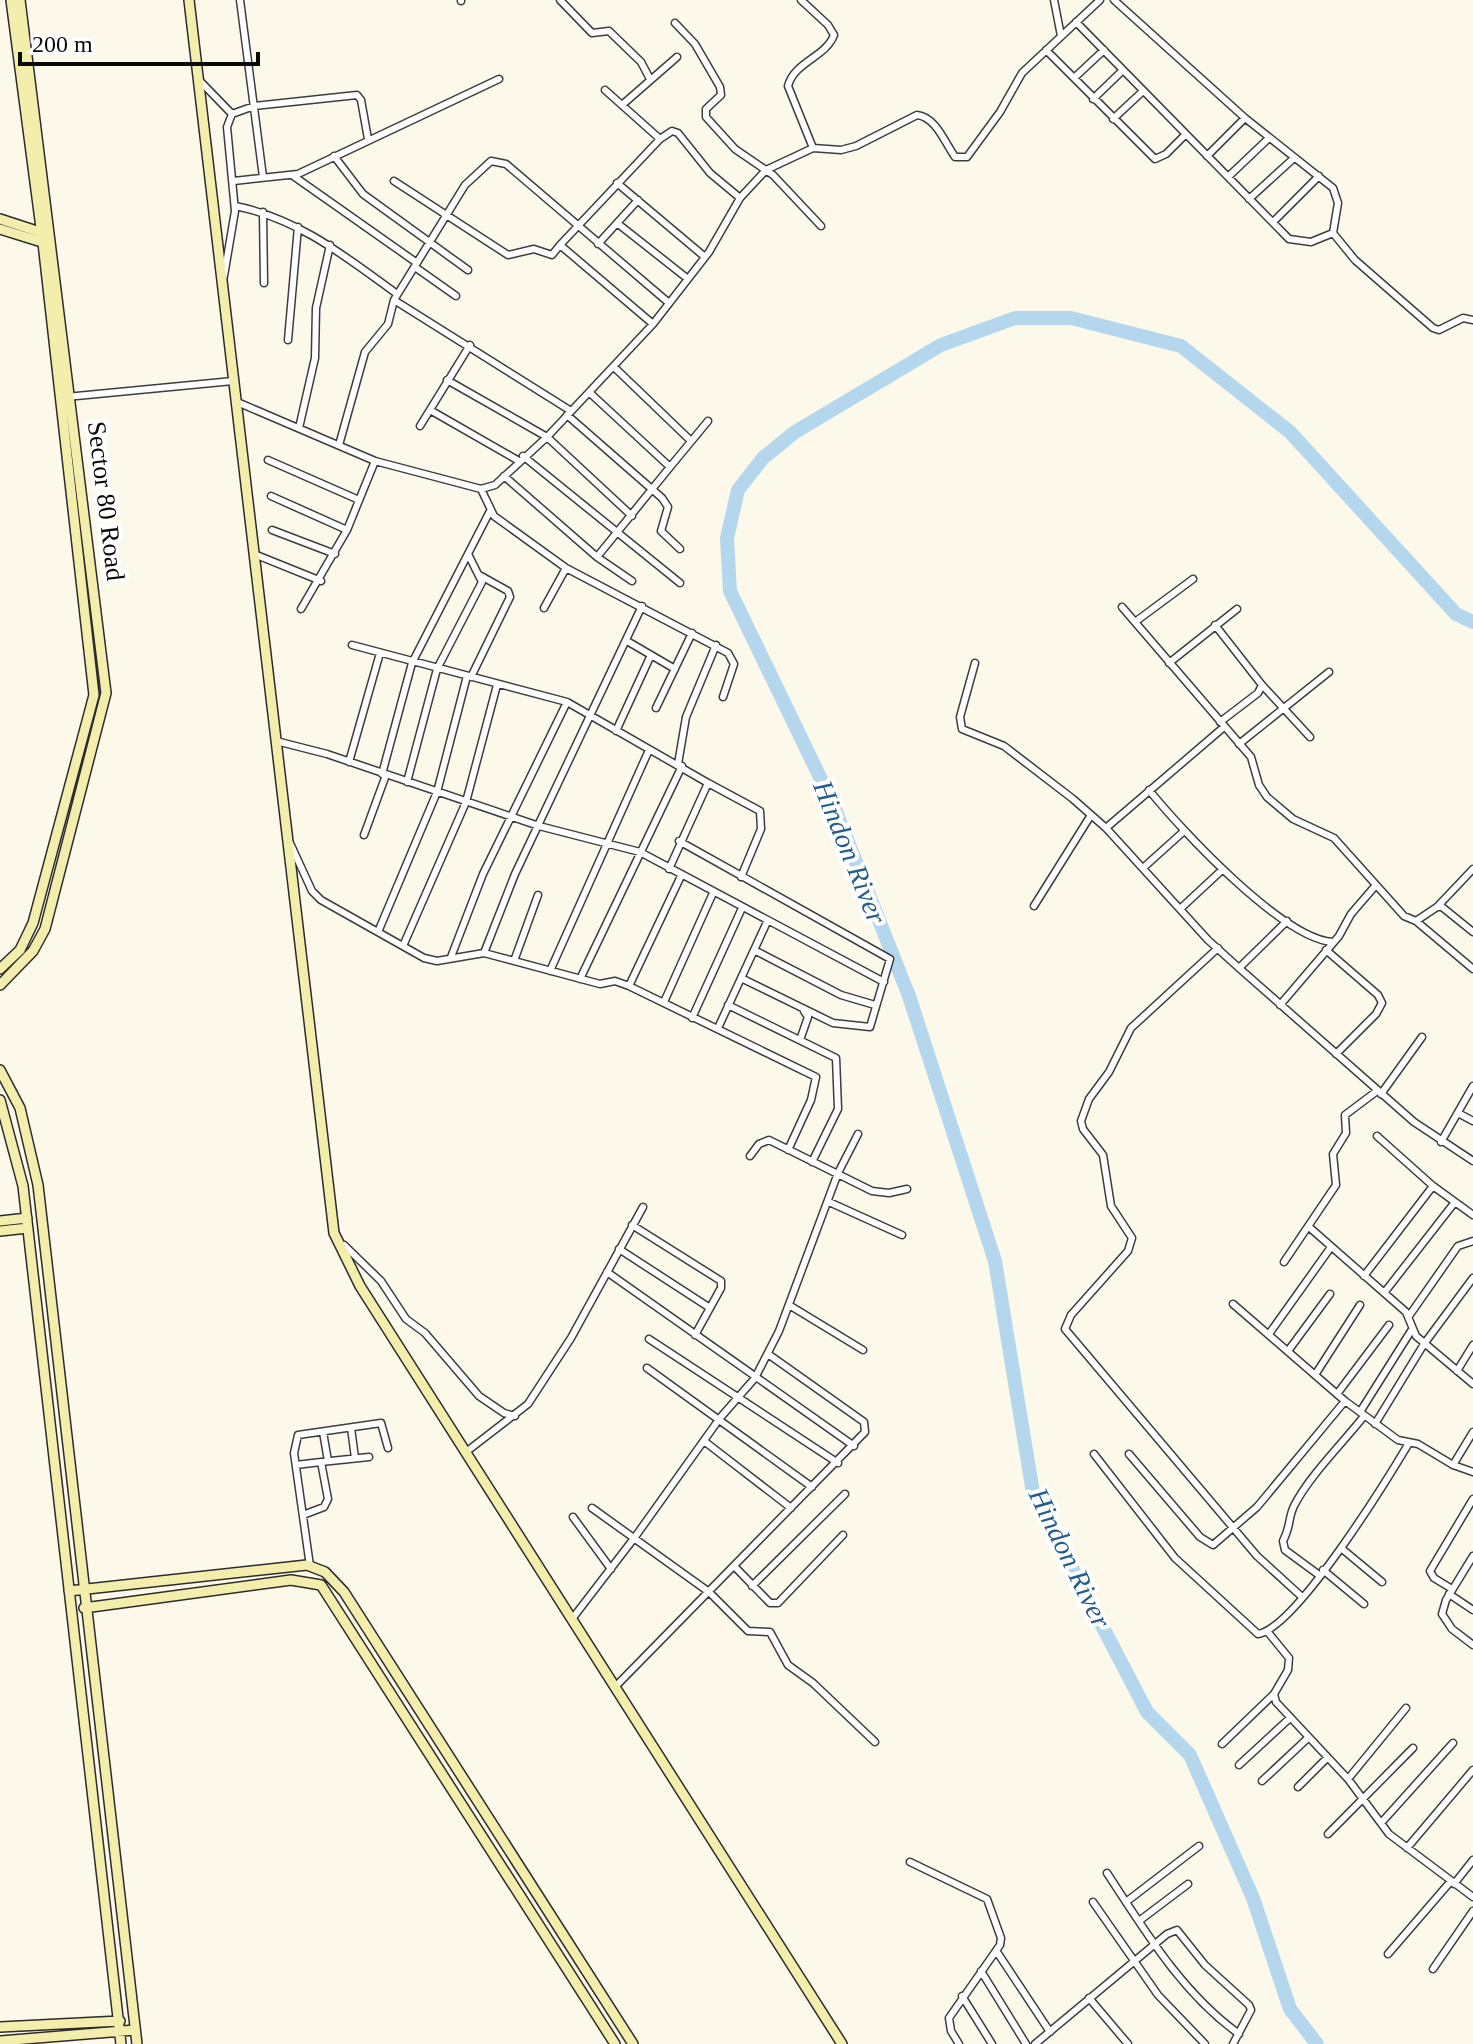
<svg xmlns="http://www.w3.org/2000/svg" width="1473" height="2044" font-family="Georgia,serif">
<style>
.lines{fill:none;stroke-linecap:round;stroke-linejoin:round}
.river{stroke:#b5d7ed;stroke-width:14}
.street-casing{stroke:#3d3d3d;stroke-width:9}
.secondary-casing{stroke:#2c2c2c;stroke-width:12}
.street{stroke:#fff;stroke-width:6}
.secondary{stroke:#f4eead;stroke-width:9}
.labels{text-anchor:middle;dominant-baseline:central;stroke-width:8;stroke-linejoin:round;paint-order:stroke}
.street-label{font-size:26px;fill:#0a0a0a;stroke:#fff}
.water-label{font-size:28px;font-style:italic;fill:#255d8b;stroke:#fff}
</style>
<rect width="100%" height="100%" fill="#fcf9ea"/>
<g class="lines">
<!-- river -->
<path class="river" d="M 1317,2044 L 1290,2009 L 1253,1898 L 1190,1755 L 1147,1712 L 1033,1493 L 995,1261 L 909,996 L 833,804 L 730,591 L 727,538 L 738,490 L 763,458 L 795,432 L 941,345 L 1015,318 L 1071,318 L 1181,346 L 1290,432 L 1456,614 L 1473,622"/>
<!-- street casing -->
<g class="street-casing">
<path id="street" d="M 240,0 L 263,177
M 461,0 L 461,1
M 560,0 L 592,33 L 609,31 L 641,62 L 650,79
M 801,0 L 828,25 L 834,35 C 826,57 794,62 788,86 L 813,148
M 1054,0 L 1061,36
M 1114,0 L 1245,118 L 1333,188 L 1338,203 L 1333,233 L 1355,260 L 1433,328 L 1439,330 L 1463,318 L 1473,320
M 1076,22 L 1289,239 L 1311,242 L 1333,233
M 675,23 L 695,44 L 720,87 L 721,95 L 706,109 L 706,117 L 735,149 L 773,175 L 821,226
M 1046,50 L 1155,159 L 1166,154 L 1186,134
M 1074,78 L 1104,50
M 199,80 L 232,114
M 605,90 L 660,139 L 560,245 L 653,324
M 1093,99 L 1123,70
M 622,105 L 677,57
M 1113,119 L 1143,91
M 660,139 L 672,131 L 678,133 L 710,173 L 740,198
M 334,156 L 363,194 L 468,270
M 1207,156 L 1245,118
M 292,175 L 417,263
M 1228,177 L 1269,138
M 234,181 L 298,174 L 499,79
M 394,181 L 508,255 L 534,249 L 552,255 L 560,245
M 617,183 L 705,257
M 1249,199 L 1294,158
M 235,206 C 298,218 346,257 397,294
M 263,212 L 264,283
M 1273,222 L 1319,176
M 617,223 L 688,279
M 598,244 L 638,200
M 415,267 L 456,296
M 224,276 L 235,211 L 227,127 L 232,114 L 254,106 L 357,95 L 361,100 L 368,139
M 394,300 L 571,411
M 288,340 L 298,227
M 614,367 L 691,441
M 447,380 L 547,437 L 632,516
M 590,393 L 670,467 L 597,557
M 66,397 L 233,381
M 237,402 L 375,461 L 481,489 L 494,516 L 566,568 L 728,653 L 734,664 L 723,697
M 430,410 L 519,461
M 567,415 L 662,498 L 668,507 L 661,531 L 680,549
M 420,426 L 470,345
M 299,428 L 315,358 L 316,308 L 330,245
M 339,445 L 365,352 L 388,324 L 394,300 L 465,185 L 491,161 L 506,164 L 669,303
M 523,456 L 680,583
M 268,460 L 359,500
M 670,467 L 708,421
M 504,476 L 597,557 L 632,581
M 481,489 L 495,485 L 547,437 L 653,324 L 709,252 L 740,198 L 766,170 L 813,148 L 841,150 L 856,146 L 917,115 C 936,117 945,143 955,157 L 967,157 L 1000,112 L 1022,73 L 1100,0
M 271,496 L 347,530
M 272,530 L 335,554
M 254,554 L 321,581
M 1122,607 L 1251,757 L 1259,785 L 1267,797 L 1293,819 L 1334,838 L 1404,916 L 1416,921 L 1437,907 L 1442,907 L 1473,932
M 544,608 L 566,568
M 301,609 L 347,530 L 375,461
M 1135,622 L 1193,579
M 1215,625 L 1262,685 L 1258,693 L 1220,722
M 627,641 L 675,669
M 352,645 L 567,702 L 708,783 L 669,869
M 975,663 L 960,717 L 962,729 L 1004,746 L 1073,799 L 1106,828 L 1208,940 L 1239,968 L 1414,1122 L 1473,1161
M 1169,663 L 1237,609
M 471,677 L 510,597 L 508,591 L 481,576
M 1262,685 L 1310,737
M 656,708 L 692,633
M 616,731 L 651,655
M 276,741 L 327,754 L 539,826 L 640,852 L 884,982
M 1239,744 L 1329,672
M 349,762 L 380,653
M 678,764 L 686,717 L 716,645
M 382,774 L 412,663 L 490,511
M 407,782 L 437,669 L 482,582 L 468,554
M 708,783 L 760,811 L 761,829 L 741,877
M 1149,790 C 1182,831 1283,939 1333,942
M 1106,828 L 1224,727
M 364,835 L 386,775
M 679,841 L 890,959 L 870,1027 L 833,1023 L 741,978
M 290,843 L 312,891 L 321,900 L 424,958 L 437,961 L 484,953 L 600,984 L 615,981 L 629,986 L 681,876
M 1143,868 L 1183,832
M 1034,906 L 1091,815
M 1437,907 L 1473,869
M 1180,909 L 1222,870
M 1416,921 L 1473,969
M 378,932 L 437,792 L 467,676
M 403,946 L 466,802 L 497,685
M 1218,948 L 1131,1028 L 1109,1072 L 1089,1099 L 1081,1121 L 1083,1129 L 1103,1155 L 1111,1206 L 1132,1238 L 1128,1251 L 1071,1315 L 1065,1329 L 1257,1556 L 1301,1596
M 754,950 L 841,995 L 875,1005
M 1326,950 L 1378,995 L 1382,1003 L 1376,1014 L 1336,1054
M 484,953 L 515,874 L 642,606
M 451,957 L 483,874 L 567,702
M 514,961 L 538,895
M 1239,968 L 1287,921
M 550,971 L 649,750
M 580,979 L 682,766
M 629,986 L 816,1077 L 811,1100 L 788,1150
M 664,1002 L 713,893
M 728,1005 L 836,1058 L 838,1109 L 812,1162
M 1280,1005 L 1339,936 L 1351,914 L 1376,885
M 692,1018 L 742,908
M 718,1028 L 767,922
M 800,1040 L 808,1017 L 804,1011
M 1381,1094 L 1422,1037
M 1458,1113 L 1473,1121
M 1377,1136 L 1433,1186 L 1473,1215
M 1441,1142 L 1473,1086
M 750,1156 L 759,1144 L 769,1140 L 872,1191 L 889,1193 L 907,1189
M 829,1202 L 902,1235
M 632,1225 L 721,1281 L 721,1288 L 695,1335
M 1309,1227 L 1406,1312 L 1416,1336 L 1473,1384
M 344,1245 L 381,1281 L 406,1319 L 425,1333 L 479,1396 L 504,1413 L 515,1416
M 619,1249 L 710,1308
M 1284,1262 L 1336,1185 L 1333,1154 L 1346,1133 L 1345,1115 L 1377,1091
M 607,1272 L 854,1446
M 1364,1276 L 1433,1186
M 1384,1293 L 1455,1202
M 1233,1304 L 1345,1401 L 1398,1440 L 1418,1444 L 1453,1465 L 1473,1472
M 789,1305 L 863,1350
M 1409,1316 L 1458,1246 L 1473,1241
M 1269,1334 L 1331,1247
M 649,1339 L 838,1463
M 1288,1351 L 1330,1294
M 647,1368 L 812,1487
M 1457,1371 L 1473,1345
M 1315,1375 L 1360,1305
M 1337,1394 L 1389,1325
M 1360,1412 L 1411,1331
M 1375,1424 L 1424,1344 L 1473,1278
M 351,1428 L 355,1458
M 323,1432 L 328,1461
M 704,1441 L 791,1508
M 466,1452 L 528,1404 L 571,1338 L 643,1207
M 1094,1454 L 1175,1558 L 1258,1634 C 1296,1628 1387,1480 1409,1443
M 1129,1454 L 1200,1537 L 1213,1545 L 1257,1507 L 1345,1401
M 296,1465 L 321,1462
M 1453,1465 L 1473,1432
M 592,1508 L 709,1592 L 748,1631 L 770,1632 L 788,1665 L 813,1683 L 875,1742
M 303,1515 L 324,1507 L 328,1499 L 321,1462 L 369,1457
M 573,1517 L 611,1569
M 1341,1548 L 1382,1582
M 1473,1556 L 1446,1600 L 1442,1614 L 1452,1629 L 1473,1645
M 310,1566 L 294,1453 L 298,1435 L 381,1423 L 388,1448
M 735,1567 L 770,1603 L 778,1603 L 843,1535
M 1323,1570 L 1364,1604
M 1319,1575 L 1285,1550 L 1283,1541 C 1291,1526 1288,1518 1294,1506 C 1309,1476 1343,1443 1364,1416
M 752,1586 L 845,1494
M 1452,1589 L 1434,1578 L 1430,1571 L 1473,1499
M 1449,1594 L 1473,1610
M 572,1619 L 635,1537 L 720,1418 L 755,1378 L 779,1331 L 838,1173 L 858,1134
M 1267,1631 L 1289,1658 L 1288,1670 L 1274,1694 L 1276,1702 L 1348,1779 L 1389,1834 L 1473,1897
M 615,1687 L 865,1432 L 864,1422 L 768,1354
M 1222,1744 L 1274,1694
M 1239,1765 L 1290,1718
M 1348,1779 L 1406,1708
M 1262,1781 L 1308,1738
M 1298,1787 L 1327,1758
M 1381,1823 L 1453,1743
M 1328,1834 L 1413,1748
M 1407,1848 L 1473,1770
M 910,1862 L 987,1899 L 1001,1938 L 1000,1945 L 949,2018 L 951,2031 L 959,2044
M 1107,1873 C 1145,1931 1182,1993 1239,2034
M 1454,1884 L 1473,1860
M 1093,1902 L 1158,1995 L 1205,2044
M 1126,1902 L 1199,1846
M 1139,1921 L 1188,1884
M 997,1952 L 1050,2032
M 1388,1954 L 1451,1881
M 1433,1969 L 1473,1911
M 981,1971 L 1026,2044
M 962,1996 L 992,2044
M 1089,1998 L 1128,2044
M 1035,2044 L 1167,1934 L 1177,1930 L 1205,1965 L 1249,2005 L 1251,2010 L 1233,2044"/>
</g>
<!-- secondary casing -->
<g class="secondary-casing">
<path id="secondary" d="M 189,0 L 334,1233 L 360,1286 L 842,2044
M 0,219 L 46,234
M 0,229 L 45,243
M 0,969 L 20,950 L 33,923 L 94,695 L 43,243 L 11,0
M 0,985 L 33,951 L 45,929 L 106,693 L 20,0
M 0,1070 L 20,1108 L 38,1185 L 137,2044
M 0,1100 L 23,1186 L 121,2044
M 0,1221 L 27,1218
M 0,1231 L 28,1228
M 69,1591 L 307,1565 L 325,1572 L 344,1592 L 633,2044
M 84,1608 L 291,1580 L 321,1585 L 615,2044
M 0,2027 L 120,2021
M 0,2041 L 135,2030"/>
</g>
<!-- street -->
<use href="#street" class="street"/>
<!-- secondary -->
<use href="#secondary" class="secondary"/>
</g>
<g class="labels">
<!-- street labels -->
<g class="street-label">
<text transform="translate(106 501) rotate(83)">Sector 80 Road</text>
</g>
<!-- water labels -->
<g class="water-label">
<text transform="translate(850 852) rotate(68)">Hindon River</text>
<text transform="translate(1070 1558) rotate(64)">Hindon River</text>
</g>
</g>
<!-- scale -->
<path d="M20 52v12h238v-12" fill="none" stroke="#0a0a0a" stroke-width="4"/>
<text x="32" y="52" font-size="24" fill="#0a0a0a" stroke="#ffffff" stroke-width="6" paint-order="stroke">200 m</text>
</svg>
